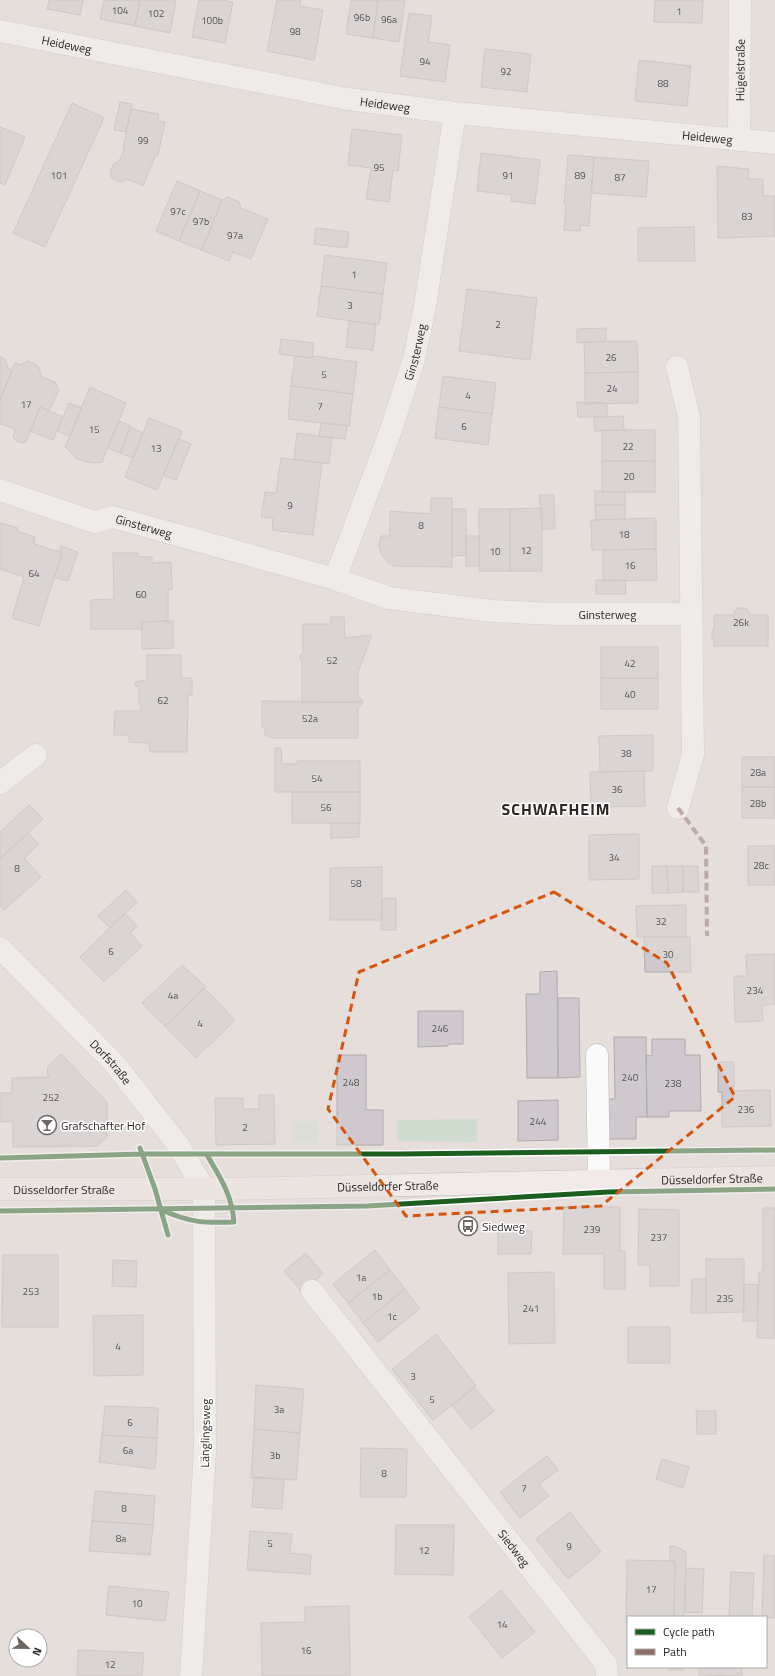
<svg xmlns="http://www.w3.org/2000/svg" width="775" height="1676" font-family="'Titillium Web',sans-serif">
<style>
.green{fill:#d0dcce}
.building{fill:#cfc8ce;stroke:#b0acac}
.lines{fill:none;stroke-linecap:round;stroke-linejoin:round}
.minor-casing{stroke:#bdb8b6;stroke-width:23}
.major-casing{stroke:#bfbcba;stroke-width:23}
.minor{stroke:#fbfafa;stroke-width:22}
.major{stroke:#f2eae8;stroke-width:22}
.quiet{stroke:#8d6e63;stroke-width:4;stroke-dasharray:8 4;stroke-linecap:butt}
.cycleway-casing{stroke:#fff;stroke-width:8}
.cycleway{stroke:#1b5e20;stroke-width:5}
.marked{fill:none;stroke:#d5540e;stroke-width:3;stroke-dasharray:8 5;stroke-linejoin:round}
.labels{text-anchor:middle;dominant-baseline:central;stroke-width:3;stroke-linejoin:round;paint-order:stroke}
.number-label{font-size:10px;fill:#565151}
.street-label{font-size:12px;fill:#2c2725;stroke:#fff}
.poi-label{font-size:12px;fill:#2c2725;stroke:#fff;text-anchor:start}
.district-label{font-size:16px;font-weight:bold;letter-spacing:1px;fill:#2c2725;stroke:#fff}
</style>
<rect width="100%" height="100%" fill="#e5dedb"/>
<!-- green -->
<path class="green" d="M 477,1119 L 477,1142 L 397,1141 L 397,1120 Z
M 292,1121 L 318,1121 L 319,1143 L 293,1143 Z"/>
<!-- building -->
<path class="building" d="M 49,0 L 83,0 L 80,15 L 47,9 Z
M 104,0 L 140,0 L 135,26 L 100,19 Z
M 140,0 L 176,0 L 170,33 L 135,26 Z
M 199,0 L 221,0 L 233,2 L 225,43 L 192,37 Z
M 277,0 L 301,0 L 300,6 L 323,10 L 314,60 L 267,51 Z
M 351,0 L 378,0 L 373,38 L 346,34 Z
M 378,0 L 405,0 L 399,42 L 373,38 Z
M 655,0 L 703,0 L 702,23 L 654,22 Z
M 409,13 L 432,16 L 428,42 L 450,45 L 445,82 L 400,76 Z
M 485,49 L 531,54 L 527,92 L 481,87 Z
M 639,60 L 691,66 L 687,106 L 635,101 Z
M 120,102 L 132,104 L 126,132 L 114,130 Z
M 72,103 L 104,118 L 45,247 L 13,233 Z
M 131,109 L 159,114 L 158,121 L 165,122 L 158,155 L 156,154 L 143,186 L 127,179 L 121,182 L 112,178 L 110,172 L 114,164 L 119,161 L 125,148 L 123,148 Z
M 0,127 L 25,137 L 5,185 L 0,183 Z
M 352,129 L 402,135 L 398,171 L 393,170 L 389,202 L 366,199 L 371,168 L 348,165 Z
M 481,153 L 540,160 L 535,204 L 511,201 L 512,195 L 477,191 Z
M 568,155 L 594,157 L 589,226 L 580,225 L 580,231 L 564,230 L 566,204 L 564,204 Z
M 594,157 L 649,161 L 646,197 L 591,193 Z
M 717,166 L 749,169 L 748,179 L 763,179 L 763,196 L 775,196 L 775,236 L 718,238 Z
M 177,181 L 200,191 L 179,241 L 156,231 Z
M 200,191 L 222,200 L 202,250 L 179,241 Z
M 228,197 L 239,202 L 241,208 L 268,219 L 251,259 L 233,252 L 229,261 L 202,250 L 222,200 Z
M 694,227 L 695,261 L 638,261 L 638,228 Z
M 316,228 L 349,232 L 347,248 L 314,244 Z
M 325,255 L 387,263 L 383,294 L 321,286 Z
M 321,286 L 383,294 L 379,325 L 317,316 Z
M 467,289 L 537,298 L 530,360 L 459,351 Z
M 349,321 L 376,324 L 373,350 L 346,347 Z
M 606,328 L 606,341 L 577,343 L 577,329 Z
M 281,339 L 314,343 L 312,358 L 279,354 Z
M 637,341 L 638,372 L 585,373 L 584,342 Z
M 295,356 L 312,358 L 313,356 L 357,362 L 353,394 L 291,386 Z
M 0,357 L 5,359 L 8,368 L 12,370 L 0,400 Z
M 28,361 L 38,366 L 42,377 L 55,382 L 59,390 L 49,411 L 40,407 L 26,442 L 22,443 L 15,440 L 13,436 L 16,429 L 0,424 L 0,400 L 15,363 L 20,365 Z
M 638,372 L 638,403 L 585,404 L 585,373 Z
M 443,376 L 496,383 L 492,414 L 439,407 Z
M 291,386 L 353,394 L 349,426 L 288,419 Z
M 90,387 L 126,403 L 102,462 L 93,463 L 77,459 L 65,447 Z
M 577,402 L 607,403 L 607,417 L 578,417 Z
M 69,403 L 82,408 L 70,436 L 57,431 Z
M 40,407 L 63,417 L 53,440 L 30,431 Z
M 439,407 L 492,414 L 488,445 L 435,438 Z
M 623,416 L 624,430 L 595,431 L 594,417 Z
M 149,418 L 182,431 L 157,490 L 125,477 Z
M 119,421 L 131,426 L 120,453 L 108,448 Z
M 321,423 L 347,426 L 345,439 L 319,436 Z
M 130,427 L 143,433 L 133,458 L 120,453 Z
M 602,430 L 655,430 L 655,461 L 602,461 Z
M 297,433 L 332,438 L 329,464 L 294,459 Z
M 179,439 L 191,444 L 176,480 L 163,475 Z
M 281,458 L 322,463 L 313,535 L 272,530 L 273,518 L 261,517 L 265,492 L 276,493 Z
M 602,461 L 655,461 L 655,492 L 602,492 Z
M 595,491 L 625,492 L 625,505 L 595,505 Z
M 539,495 L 554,495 L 555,529 L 542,529 Z
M 431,498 L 452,498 L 452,567 L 395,566 L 389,564 L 382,555 L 379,546 L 381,536 L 390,536 L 390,511 L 431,514 Z
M 595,505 L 625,505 L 625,519 L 596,520 Z
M 542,508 L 542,571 L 510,571 L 510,509 Z
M 452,509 L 466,509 L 466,555 L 452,556 Z
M 479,509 L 510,509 L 510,571 L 479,571 Z
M 656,518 L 656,549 L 592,550 L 591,520 Z
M 0,523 L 18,528 L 17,531 L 35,537 L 34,544 L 62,553 L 39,626 L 12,618 L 24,577 L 0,569 Z
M 466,536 L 479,536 L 479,566 L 466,566 Z
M 61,546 L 78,552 L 68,581 L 54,577 L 62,553 L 59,552 Z
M 656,549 L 657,580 L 603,581 L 603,550 Z
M 113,553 L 138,553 L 138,557 L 152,557 L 152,563 L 171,562 L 172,589 L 168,590 L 168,621 L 142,622 L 142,629 L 91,629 L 91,600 L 114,599 Z
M 596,580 L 625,580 L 626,594 L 596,594 Z
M 737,608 L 746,608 L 750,615 L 768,615 L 768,646 L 714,646 L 714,639 L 712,639 L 712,630 L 714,630 L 714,615 L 733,615 Z
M 331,617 L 344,617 L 345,638 L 372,635 L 358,672 L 358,696 L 362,699 L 363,702 L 302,703 L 302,661 L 299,656 L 303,653 L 303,624 L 331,624 Z
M 168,621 L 173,621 L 173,648 L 142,649 L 142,622 Z
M 601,647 L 658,647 L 658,678 L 601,678 Z
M 147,655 L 181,655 L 181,678 L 192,678 L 192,695 L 188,695 L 187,752 L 150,752 L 149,743 L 129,742 L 129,735 L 114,735 L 115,711 L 141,711 L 141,706 L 139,704 L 139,687 L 135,685 L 135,682 L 147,680 Z
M 601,678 L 658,678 L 658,709 L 601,709 Z
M 262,701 L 363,702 L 358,709 L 358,738 L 273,738 L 265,735 L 265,728 L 262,727 Z
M 653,735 L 653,771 L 600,772 L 599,736 Z
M 275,748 L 281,748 L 282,764 L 298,764 L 297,761 L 360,761 L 360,792 L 275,792 Z
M 742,757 L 775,757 L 775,787 L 742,787 Z
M 644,771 L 645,806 L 591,807 L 590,772 Z
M 742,787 L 775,787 L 775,818 L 742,818 Z
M 292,792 L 360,792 L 360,823 L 292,823 Z
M 29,805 L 43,819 L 0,859 L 0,832 Z
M 331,823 L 359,823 L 359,837 L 331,838 Z
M 28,833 L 39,844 L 24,858 L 41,877 L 4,910 L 0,905 L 0,859 Z
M 639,834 L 639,879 L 589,880 L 589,835 Z
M 748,846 L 775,846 L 775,885 L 748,885 Z
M 652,866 L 667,866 L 668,893 L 652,893 Z
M 667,866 L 683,866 L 683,892 L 668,893 Z
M 683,866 L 698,866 L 699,892 L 683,892 Z
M 382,867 L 382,920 L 330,920 L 330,868 Z
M 126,890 L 137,902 L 110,928 L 98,916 Z
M 396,898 L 396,930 L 381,930 L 382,899 Z
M 686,905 L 686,937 L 637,937 L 636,906 Z
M 125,913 L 137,926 L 130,933 L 142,946 L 104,982 L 80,957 Z
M 644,937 L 690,937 L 691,972 L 645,972 Z
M 775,954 L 775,1004 L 762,1005 L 763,1021 L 735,1022 L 734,976 L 747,976 L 746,955 Z
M 182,965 L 206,987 L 165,1026 L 142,1003 Z
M 557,971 L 558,1078 L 527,1078 L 526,994 L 540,994 L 540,972 Z
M 204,988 L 235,1020 L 196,1058 L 165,1026 Z
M 558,998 L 579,998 L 580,1077 L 558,1078 Z
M 418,1011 L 463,1011 L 463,1044 L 448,1044 L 448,1046 L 418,1047 Z
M 614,1037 L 646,1037 L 647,1117 L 636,1117 L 636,1139 L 604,1139 L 603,1099 L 615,1099 Z
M 652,1039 L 685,1039 L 685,1055 L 700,1055 L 701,1111 L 669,1111 L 669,1117 L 647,1117 L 646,1055 L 652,1056 Z
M 61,1054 L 107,1102 L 107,1137 L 97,1146 L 13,1147 L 13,1121 L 0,1122 L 0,1093 L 12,1093 L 12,1078 L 50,1077 L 47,1074 L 48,1066 Z
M 337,1055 L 366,1055 L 366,1110 L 383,1110 L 383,1145 L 337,1145 Z
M 718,1062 L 734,1062 L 734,1091 L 770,1090 L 771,1126 L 722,1127 L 722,1092 L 718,1092 Z
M 259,1095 L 274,1095 L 275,1144 L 216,1145 L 215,1098 L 243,1098 L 243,1109 L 259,1109 Z
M 558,1100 L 558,1140 L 518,1141 L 518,1101 Z
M 564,1207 L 620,1207 L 620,1251 L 625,1251 L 625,1289 L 604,1289 L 604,1254 L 563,1254 Z
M 763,1208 L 775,1208 L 775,1338 L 757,1338 L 759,1272 L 763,1272 Z
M 639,1209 L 679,1210 L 679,1286 L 650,1286 L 650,1265 L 638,1265 Z
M 498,1231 L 532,1231 L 531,1254 L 498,1254 Z
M 375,1250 L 390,1270 L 348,1303 L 333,1284 Z
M 306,1253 L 323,1274 L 302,1292 L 284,1271 Z
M 3,1255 L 58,1255 L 58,1327 L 2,1327 Z
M 706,1259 L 744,1259 L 744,1312 L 706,1313 Z
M 113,1260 L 137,1261 L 136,1287 L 112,1286 Z
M 390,1270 L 405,1289 L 363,1323 L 348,1303 Z
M 554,1272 L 555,1343 L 509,1344 L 508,1273 Z
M 692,1279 L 706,1279 L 706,1313 L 691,1313 Z
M 744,1284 L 758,1285 L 757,1321 L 743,1321 Z
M 405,1289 L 420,1309 L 378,1342 L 363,1323 Z
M 143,1315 L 143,1375 L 94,1376 L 93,1316 Z
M 628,1327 L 670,1327 L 670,1363 L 628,1363 Z
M 436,1334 L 476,1386 L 433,1420 L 392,1369 Z
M 256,1385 L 304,1389 L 300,1433 L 254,1429 Z
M 474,1387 L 494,1411 L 471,1429 L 452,1405 Z
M 105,1406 L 158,1408 L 157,1438 L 102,1435 Z
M 696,1411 L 716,1411 L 716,1434 L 697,1434 Z
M 254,1429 L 300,1433 L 296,1480 L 251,1478 Z
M 102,1435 L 157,1438 L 155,1469 L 99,1462 Z
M 361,1448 L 407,1449 L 406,1497 L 360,1497 Z
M 547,1456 L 558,1470 L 539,1484 L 549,1496 L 520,1518 L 500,1492 Z
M 662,1459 L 689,1467 L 683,1488 L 656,1479 Z
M 254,1477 L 284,1479 L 282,1509 L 252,1507 Z
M 95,1491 L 155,1496 L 153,1525 L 92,1521 Z
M 570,1512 L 601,1552 L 568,1579 L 536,1539 Z
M 92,1521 L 153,1525 L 150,1555 L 89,1551 Z
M 396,1525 L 454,1525 L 453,1575 L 395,1574 Z
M 250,1531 L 292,1534 L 290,1553 L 311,1555 L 310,1574 L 247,1570 Z
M 670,1546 L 677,1547 L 686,1552 L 684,1617 L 674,1617 L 675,1561 L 670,1561 Z
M 764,1555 L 775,1556 L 775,1618 L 762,1617 Z
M 627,1560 L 675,1561 L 674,1617 L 628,1617 L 628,1625 L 626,1625 Z
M 686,1568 L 704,1569 L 702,1613 L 685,1612 Z
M 731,1572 L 754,1573 L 752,1617 L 729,1617 Z
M 109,1586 L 169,1592 L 165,1621 L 106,1615 Z
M 501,1590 L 535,1632 L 502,1658 L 469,1617 Z
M 349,1606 L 350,1676 L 262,1676 L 261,1623 L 305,1622 L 305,1607 Z
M 78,1650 L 144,1653 L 142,1676 L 77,1676 Z
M 669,1667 L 683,1667 L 683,1670 L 669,1670 Z
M 699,1667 L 742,1667 L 742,1676 L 699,1675 Z"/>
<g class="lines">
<!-- minor casing -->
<g class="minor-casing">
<g id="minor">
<path id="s1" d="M 0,31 L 348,99 L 455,113 L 775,143"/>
<path id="s2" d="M 739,140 L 740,0"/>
<path d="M 677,367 L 689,417 L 693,754 L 678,808"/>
<path id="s3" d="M 0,490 L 94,522 L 113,517 L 335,579 L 389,598 L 492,611 L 555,614 L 691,614"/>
<path id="s4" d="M 335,579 L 391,430 L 414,359 L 425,306 L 455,113"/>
<path d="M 0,783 L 36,755"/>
<path id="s5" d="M 0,948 L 114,1063 L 179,1146 L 204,1189 L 205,1451 L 191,1676"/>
<path d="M 597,1055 L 599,1181"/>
<path id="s6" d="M 312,1291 L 606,1664 L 607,1676"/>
</g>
</g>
<!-- major casing -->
<g class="major-casing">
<g id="major">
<path id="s7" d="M 0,1189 L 227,1189 L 775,1177"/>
</g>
</g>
<!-- minor -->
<use href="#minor" class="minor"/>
<!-- major -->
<use href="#major" class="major"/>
<!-- quiet -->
<path class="quiet" d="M 678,808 L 706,846 L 707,936"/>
<!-- cycleway casing -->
<g class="cycleway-casing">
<path id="cycleway" d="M 140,1148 L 155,1189 L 168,1235
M 0,1158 L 143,1154 L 400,1154 L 775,1150
M 0,1211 L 367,1206 L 608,1192 L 775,1189
M 164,1211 C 192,1223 205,1223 234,1222 C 232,1195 220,1177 207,1155"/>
</g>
<!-- cycleway -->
<use href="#cycleway" class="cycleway"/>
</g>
<!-- marked area -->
<path d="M0 0H775V1676H0ZM 554,892 L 667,963 L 735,1097 L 601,1206 L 406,1216 L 328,1109 L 359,972 Z" fill="#e5dedb" fill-opacity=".55" fill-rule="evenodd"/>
<path class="marked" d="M 554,892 L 667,963 L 735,1097 L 601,1206 L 406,1216 L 328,1109 L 359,972 Z"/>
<!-- icons -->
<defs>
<g id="bar-ring" transform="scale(1)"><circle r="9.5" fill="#fff" stroke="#6d6765" stroke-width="1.5"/><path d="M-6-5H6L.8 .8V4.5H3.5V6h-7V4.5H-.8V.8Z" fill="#6d6765"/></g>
<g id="bus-ring" transform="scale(1)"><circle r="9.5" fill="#fff" stroke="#6d6765" stroke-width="1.5"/><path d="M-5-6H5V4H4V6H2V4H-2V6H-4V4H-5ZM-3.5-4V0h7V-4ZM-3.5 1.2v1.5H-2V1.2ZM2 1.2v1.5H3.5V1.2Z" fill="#6d6765"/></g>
</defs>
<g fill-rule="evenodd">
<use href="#bar-ring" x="47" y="1125"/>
<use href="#bus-ring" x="468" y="1226"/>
</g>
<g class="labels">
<!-- number labels -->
<g class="number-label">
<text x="120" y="10">104</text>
<text x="679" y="11">1</text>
<text x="156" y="13">102</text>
<text x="362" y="17">96b</text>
<text x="389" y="19">96a</text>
<text x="212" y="20">100b</text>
<text x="295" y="31">98</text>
<text x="425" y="61">94</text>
<text x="506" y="71">92</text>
<text x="663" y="83">88</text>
<text x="143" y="140">99</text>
<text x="379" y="167">95</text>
<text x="59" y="175">101</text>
<text x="508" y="175">91</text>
<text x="580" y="175">89</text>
<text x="620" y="177">87</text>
<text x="178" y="211">97c</text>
<text x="747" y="216">83</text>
<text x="201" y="221">97b</text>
<text x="235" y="235">97a</text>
<text x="354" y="274">1</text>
<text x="350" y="305">3</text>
<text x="498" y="324">2</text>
<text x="611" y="357">26</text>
<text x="324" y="374">5</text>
<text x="612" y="388">24</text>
<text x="468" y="395">4</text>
<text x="26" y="404">17</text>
<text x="320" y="406">7</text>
<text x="464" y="426">6</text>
<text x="94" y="429">15</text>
<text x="628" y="446">22</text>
<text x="156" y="448">13</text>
<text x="629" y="476">20</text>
<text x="290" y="505">9</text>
<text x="421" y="525">8</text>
<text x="624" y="534">18</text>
<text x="526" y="550">12</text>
<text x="495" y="551">10</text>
<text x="630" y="565">16</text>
<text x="34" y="573">64</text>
<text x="141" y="594">60</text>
<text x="741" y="622">26k</text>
<text x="332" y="660">52</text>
<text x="630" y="663">42</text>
<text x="630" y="694">40</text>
<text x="163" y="700">62</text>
<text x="310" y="718">52a</text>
<text x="626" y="753">38</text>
<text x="758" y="772">28a</text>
<text x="317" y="778">54</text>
<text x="617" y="789">36</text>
<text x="758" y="803">28b</text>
<text x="326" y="807">56</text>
<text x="614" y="857">34</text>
<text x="761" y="865">28c</text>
<text x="17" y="868">8</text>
<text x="356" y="883">58</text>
<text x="661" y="921">32</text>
<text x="111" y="951">6</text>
<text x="668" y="954">30</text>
<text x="755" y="990">234</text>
<text x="173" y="995">4a</text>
<text x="200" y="1023">4</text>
<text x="440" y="1028">246</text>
<text x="630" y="1077">240</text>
<text x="351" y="1082">248</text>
<text x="673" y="1083">238</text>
<text x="51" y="1097">252</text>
<text x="746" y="1109">236</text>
<text x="538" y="1121">244</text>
<text x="245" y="1127">2</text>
<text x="592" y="1229">239</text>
<text x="659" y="1237">237</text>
<text x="361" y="1277">1a</text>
<text x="31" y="1291">253</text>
<text x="377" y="1296">1b</text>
<text x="725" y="1298">235</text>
<text x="531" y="1308">241</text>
<text x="392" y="1316">1c</text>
<text x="118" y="1346">4</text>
<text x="413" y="1376">3</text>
<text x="432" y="1399">5</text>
<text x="279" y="1409">3a</text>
<text x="130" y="1422">6</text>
<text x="128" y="1450">6a</text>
<text x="275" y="1455">3b</text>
<text x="384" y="1473">8</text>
<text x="524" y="1488">7</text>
<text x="124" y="1508">8</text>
<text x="121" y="1538">8a</text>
<text x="270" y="1543">5</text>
<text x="569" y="1546">9</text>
<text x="424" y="1550">12</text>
<text x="651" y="1589">17</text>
<text x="137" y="1603">10</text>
<text x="502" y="1624">14</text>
<text x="306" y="1650">16</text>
<text x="110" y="1664">12</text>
</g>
<!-- street labels -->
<g class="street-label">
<text stroke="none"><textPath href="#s1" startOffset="68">Heideweg</textPath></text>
<text stroke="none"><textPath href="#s2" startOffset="70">Hügelstraße</textPath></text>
<text stroke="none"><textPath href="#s1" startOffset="392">Heideweg</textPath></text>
<text stroke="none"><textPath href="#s1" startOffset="716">Heideweg</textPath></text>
<text stroke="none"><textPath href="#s4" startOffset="241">Ginsterweg</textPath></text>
<text stroke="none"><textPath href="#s3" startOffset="151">Ginsterweg</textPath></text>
<text stroke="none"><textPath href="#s3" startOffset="626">Ginsterweg</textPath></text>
<text stroke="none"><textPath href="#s5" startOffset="159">Dorfstraße</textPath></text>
<text stroke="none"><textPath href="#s7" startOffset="712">Düsseldorfer Straße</textPath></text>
<text stroke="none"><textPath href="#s7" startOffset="388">Düsseldorfer Straße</textPath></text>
<text stroke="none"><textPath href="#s7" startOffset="64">Düsseldorfer Straße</textPath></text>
<text transform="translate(205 1433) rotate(-89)">Länglingsweg</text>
<text stroke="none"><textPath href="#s6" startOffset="327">Siedweg</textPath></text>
</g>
<!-- poi labels -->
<g class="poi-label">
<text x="61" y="1125">Grafschafter Hof</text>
<text x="482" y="1226">Siedweg</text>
</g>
<!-- district labels -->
<g class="district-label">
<text x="556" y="809">SCHWAFHEIM</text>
</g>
</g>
<!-- legend -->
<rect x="627" y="1616" width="140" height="52" fill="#ffffff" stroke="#aba9a8"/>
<rect x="635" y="1629" width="20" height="6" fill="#1b5e20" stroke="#aba9a8"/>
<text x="663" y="1636" font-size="12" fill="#2c2725">Cycle path</text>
<rect x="635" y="1649" width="20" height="6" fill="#8d6e63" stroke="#aba9a8"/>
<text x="663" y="1656" font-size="12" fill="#2c2725">Path</text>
<!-- north arrow -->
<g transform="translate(28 1648) rotate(112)"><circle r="19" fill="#ffffff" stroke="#aba9a8"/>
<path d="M0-3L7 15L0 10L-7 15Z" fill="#6d6765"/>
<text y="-6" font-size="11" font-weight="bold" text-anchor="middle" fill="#2c2725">N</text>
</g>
</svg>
